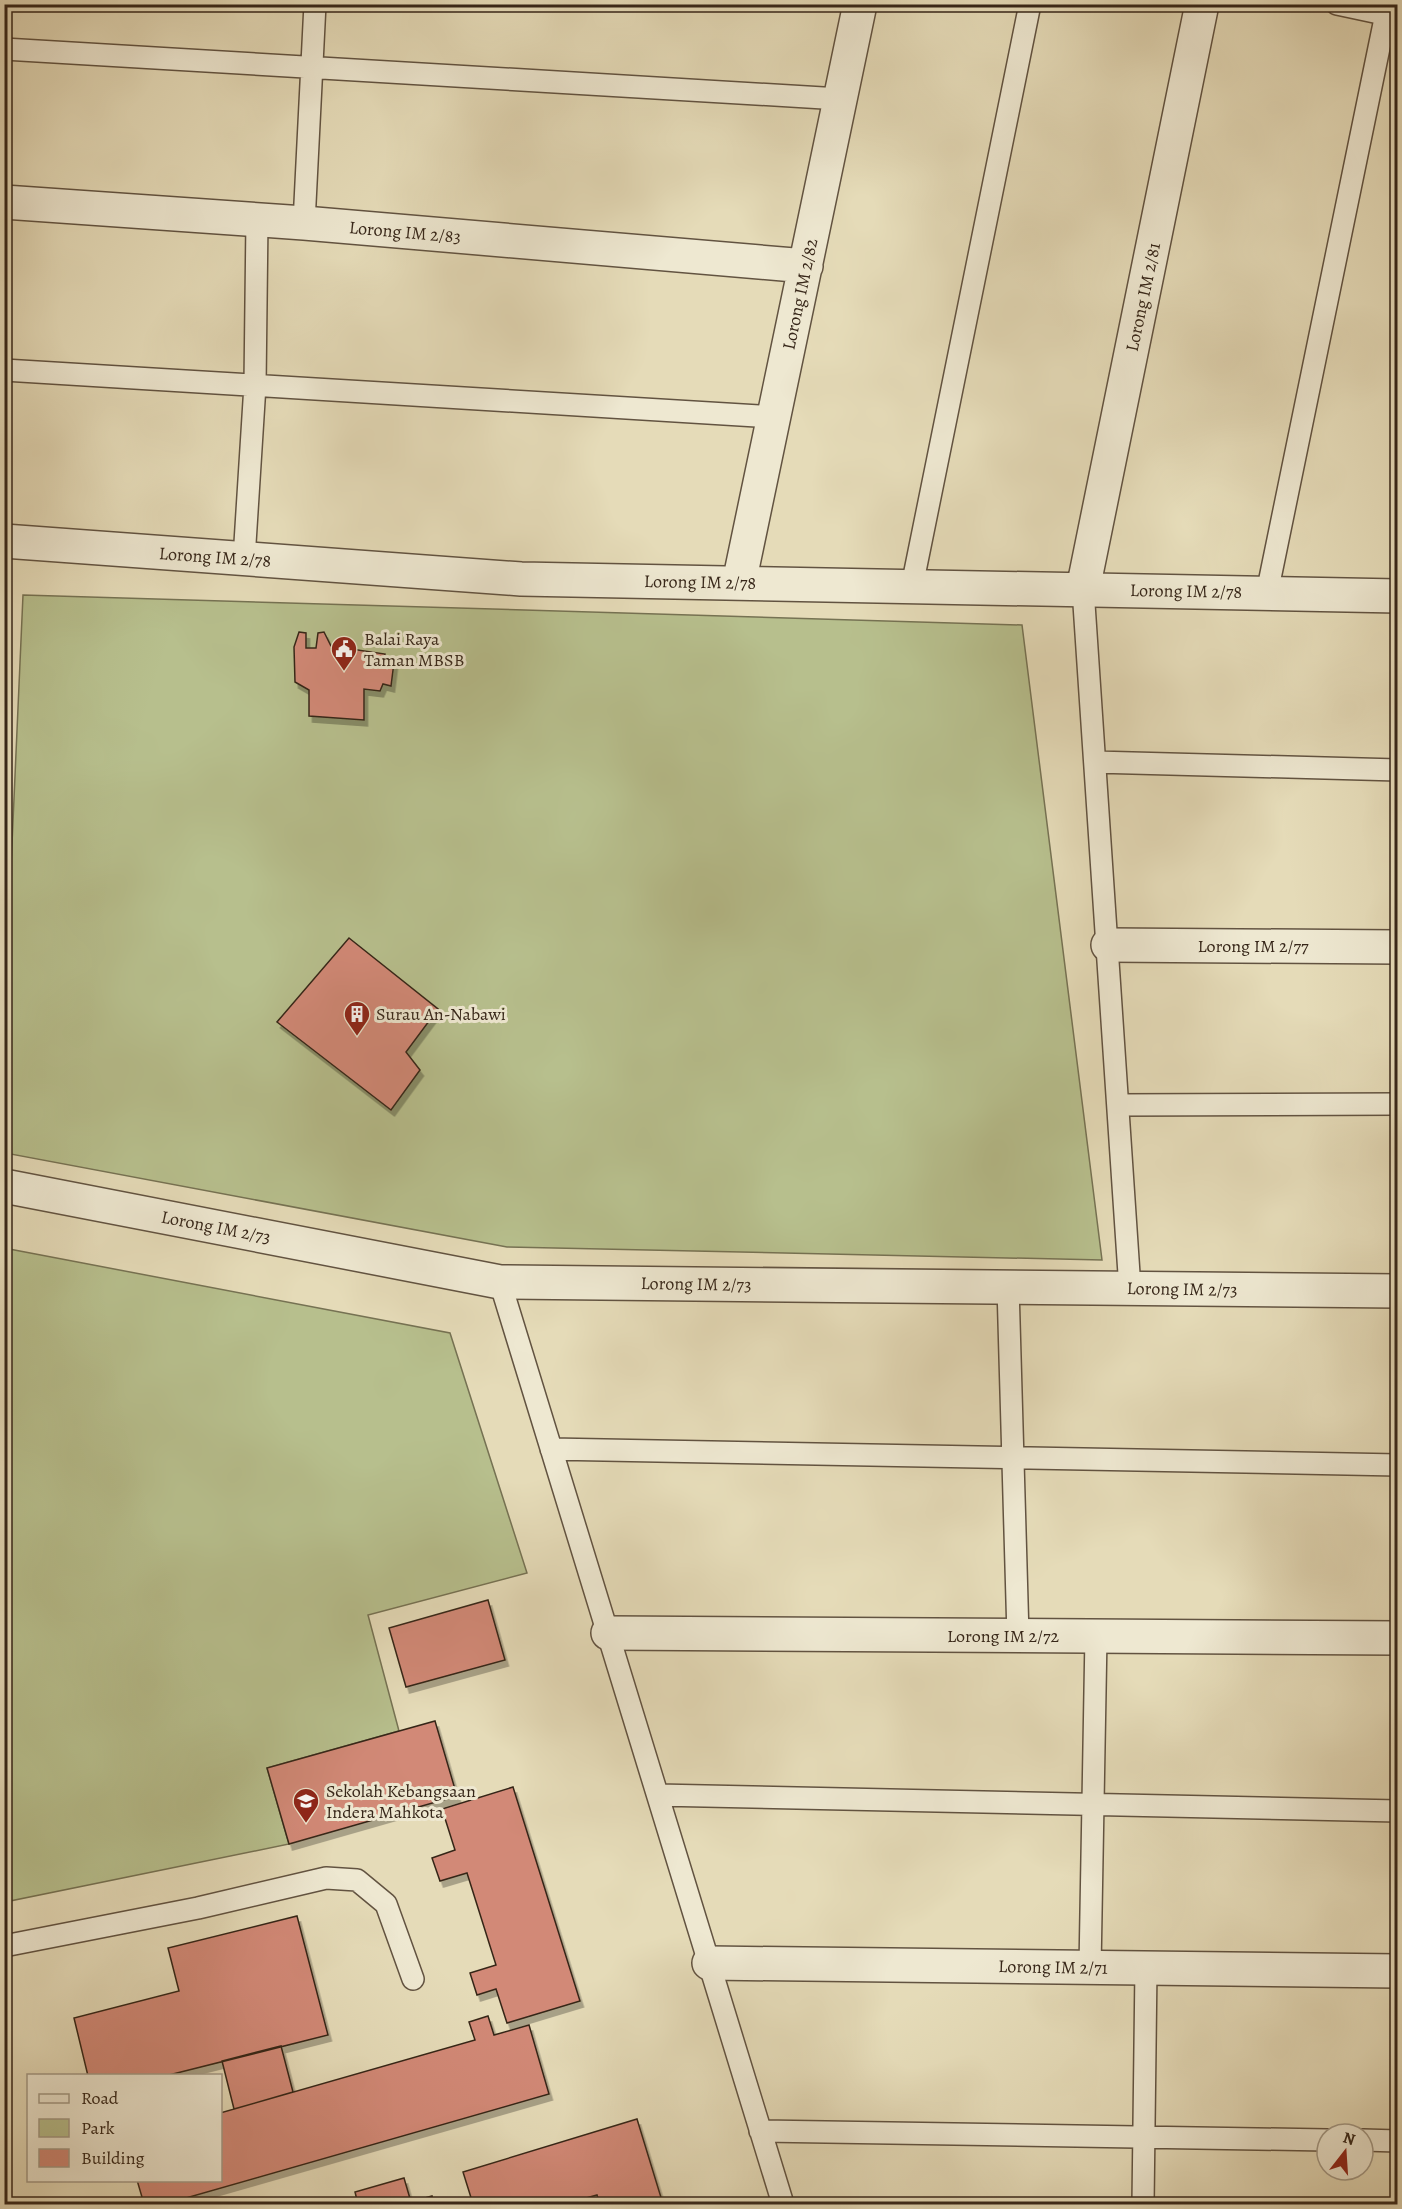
<svg xmlns="http://www.w3.org/2000/svg" width="1402" height="2209" font-family="Alegreya,serif">
<style>
.green{fill:#b7bf8d;stroke:#767253;stroke-width:1.5}
.building{fill:#d28977;stroke:#362619;stroke-width:1.5;filter:url(#shadow)}
.lines{fill:none;stroke-linecap:round;stroke-linejoin:round}
.service-casing{stroke:#625341;stroke-width:24}
.minor-casing{stroke:#625341;stroke-width:36}
.service{stroke:#eee8d1;stroke-width:21}
.minor{stroke:#eee8d1;stroke-width:33}
.labels{text-anchor:middle;dominant-baseline:central;stroke-width:6;stroke-linejoin:round;paint-order:stroke}
.street-label{font-size:18px;fill:#362619;stroke:#eee8d1}
.poi-label{font-size:18px;fill:#362619;stroke:#eee8d1;text-anchor:start}
</style>
<defs>
<filter id="shadow"><feDropShadow dx="3.5" dy="6" stdDeviation="0" flood-color="#0004"/></filter>
</defs>
<rect width="100%" height="100%" fill="#e5dbb8"/>
<filter id="stains"><feTurbulence type="fractalNoise" baseFrequency=".00333" numOctaves="4"/><feColorMatrix values="0 0 0 0 .2 0 0 0 0 .09 0 0 0 0 .02 0 0 0 .5 -.17"/></filter>
<radialGradient id="worn" r=".72"><stop offset=".6" stop-color="#630" stop-opacity="0"/><stop offset="1" stop-color="#630" stop-opacity=".3"/></radialGradient>
<!-- green -->
<path class="green" d="M 23,595 L 1022,625 L 1102,1260 L 507,1247 L 5,1153 L 5,1002 Z
M 4,1248 L 450,1333 L 527,1573 L 368,1615 L 399,1731 L 267,1768 L 289,1844 L 5,1902 Z"/>
<!-- building -->
<path class="building" d="M 299,632 L 306,633 L 306,648 L 316,648 L 318,633 L 324,632 L 331,646 L 385,654 L 383,662 L 394,662 L 391,686 L 383,684 L 380,691 L 364,689 L 364,720 L 309,716 L 309,690 L 295,682 L 294,647 Z
M 349,938 L 438,1009 L 406,1052 L 420,1070 L 391,1110 L 277,1022 Z
M 488,1600 L 505,1660 L 406,1687 L 389,1628 Z
M 435,1721 L 457,1796 L 289,1844 L 267,1768 Z
M 513,1787 L 580,2001 L 507,2023 L 496,1989 L 477,1995 L 470,1973 L 496,1965 L 467,1873 L 440,1881 L 432,1858 L 455,1850 L 442,1809 Z
M 297,1916 L 328,2035 L 165,2076 L 88,2076 L 74,2018 L 179,1991 L 168,1948 Z
M 488,2016 L 494,2035 L 529,2025 L 549,2094 L 165,2204 L 144,2204 L 137,2180 L 220,2180 L 220,2113 L 475,2040 L 469,2022 Z
M 281,2046 L 293,2092 L 234,2109 L 222,2061 Z
M 637,2119 L 663,2204 L 600,2204 L 597,2195 L 565,2204 L 473,2204 L 463,2172 Z
M 404,2178 L 411,2202 L 432,2196 L 434,2204 L 358,2204 L 355,2192 Z"/>
<g class="lines">
<!-- service casing -->
<g class="service-casing">
<path id="service" d="M 1337,4 L 1398,17
M 4,49 L 840,99
M 304,223 L 315,4
M 4,370 L 774,417
M 244,559 L 255,385 L 257,220
M 912,586 L 1030,4
M 1083,589 L 1130,1289
M 1267,593 L 1388,4
M 1095,762 L 1398,770
M 1118,1105 L 1398,1104
M 500,1282 L 783,2204
M 1008,1287 L 1018,1636
M 551,1449 L 1398,1465
M 658,1795 L 1398,1811
M 4,1946 L 198,1908 L 326,1878 L 357,1880 L 386,1904 L 413,1979
M 1090,1968 L 1096,1636
M 760,2131 L 1327,2140
M 1363,2140 L 1398,2141
M 1143,2204 L 1146,1968"/>
</g>
<!-- minor casing -->
<g class="minor-casing">
<path id="minor" d="M 4,202 L 304,223 L 806,266
M 4,541 L 521,579 L 1398,596
M 739,583 L 860,4
M 1083,589 L 1202,4
M 1108,945 L 1398,947
M 4,1186 L 500,1282 L 1398,1291
M 608,1633 L 1398,1638
M 709,1963 L 1398,1971"/>
</g>
<!-- service -->
<use href="#service" class="service"/>
<!-- minor -->
<use href="#minor" class="minor"/>
</g>
<!-- icons -->
<defs>
<g id="civic-pin" transform="scale(1.35)"><path d="M0 17L-7.5 6A9.5 9.5 0 1 1 7.5 6Z" fill="#8f2418" stroke="#eee8d1"/><path d="M-.6-6.5H3V-4.5H.6V-3L4-1V1h2V6H-6V1h2V-1L-.6-3ZM-1.2 2.5V6h2.4V2.5Z" fill="#fff"/></g>
<g id="building-pin" transform="scale(1.35)"><path d="M0 17L-7.5 6A9.5 9.5 0 1 1 7.5 6Z" fill="#8f2418" stroke="#eee8d1"/><path d="M-4-6H4V6H1V3H-1V6H-4ZM-2.5-4.3h1.7v1.8h-1.7ZM.8-4.3h1.7v1.8H.8ZM-2.5-1h1.7V.8h-1.7ZM.8-1h1.7V.8H.8Z" fill="#fff"/></g>
<g id="school-pin" transform="scale(1.35)"><path d="M0 17L-7.5 6A9.5 9.5 0 1 1 7.5 6Z" fill="#8f2418" stroke="#eee8d1"/><path d="M0-5L7-2L0 1L-7-2ZM-4 1L0 2.5L4 1V4Q0 6-4 4Z" fill="#fff"/></g>
</defs>
<g fill-rule="evenodd">
<use href="#civic-pin" x="344" y="649"/>
<use href="#building-pin" x="357" y="1014"/>
<use href="#school-pin" x="306" y="1801"/>
</g>
<g class="labels">
<!-- street labels -->
<g class="street-label">
<text transform="translate(405 232) rotate(5)">Lorong IM 2/83</text>
<text transform="translate(800 294) rotate(-78)">Lorong IM 2/82</text>
<text transform="translate(1143 297) rotate(-78)">Lorong IM 2/81</text>
<text transform="translate(215 557) rotate(4)">Lorong IM 2/78</text>
<text transform="translate(700 582) rotate(1)">Lorong IM 2/78</text>
<text transform="translate(1186 591) rotate(1)">Lorong IM 2/78</text>
<text x="1253" y="946">Lorong IM 2/77</text>
<text transform="translate(216 1227) rotate(11)">Lorong IM 2/73</text>
<text transform="translate(696 1284) rotate(1)">Lorong IM 2/73</text>
<text transform="translate(1182 1289) rotate(1)">Lorong IM 2/73</text>
<text x="1003" y="1636">Lorong IM 2/72</text>
<text transform="translate(1053 1967) rotate(1)">Lorong IM 2/71</text>
</g>
<!-- poi labels -->
<g class="poi-label">
<text x="364" y="639">Balai Raya<tspan x="364" dy="21">Taman MBSB</tspan></text>
<text x="376" y="1014">Surau An-Nabawi</text>
<text x="326" y="1791">Sekolah Kebangsaan<tspan x="326" dy="21">Indera Mahkota</tspan></text>
</g>
</g>
<!-- margin -->
<rect width="1402" height="2209" fill="none" stroke="#e5dbb8" stroke-width="24"/>
<rect x="6" y="6" width="1390" height="2197" fill="none" stroke="#362619" stroke-width="3"/>
<rect x="12" y="12" width="1378" height="2185" fill="none" stroke="#362619" stroke-width="1.5"/>
<!-- legend -->
<rect x="27" y="2074" width="195" height="108" fill="#eee8d1" stroke="#a49a87" stroke-width="1.5"/>
<rect x="39" y="2094" width="30" height="9" fill="#eee8d1" stroke="#a49a87" stroke-width="1.5"/>
<text x="81" y="2104" font-size="18" fill="#362619">Road</text>
<rect x="39" y="2119" width="30" height="18" fill="#b7bf8d" stroke="#a49a87" stroke-width="1.5"/>
<text x="81" y="2134" font-size="18" fill="#362619">Park</text>
<rect x="39" y="2149" width="30" height="18" fill="#d28977" stroke="#a49a87" stroke-width="1.5"/>
<text x="81" y="2164" font-size="18" fill="#362619">Building</text>
<!-- north arrow -->
<g transform="translate(1345 2152) rotate(17)"><circle r="28" fill="#eee8d1" stroke="#a49a87" stroke-width="1.5"/>
<path d="M0-4.5L10 22L0 15L-10 22Z" fill="#8f2418"/>
<text y="-9" font-size="16" font-weight="bold" text-anchor="middle" fill="#362619">N</text>
</g>
<rect width="100%" height="100%" filter="url(#stains)"/>
<rect width="100%" height="100%" fill="url(#worn)"/>
</svg>
